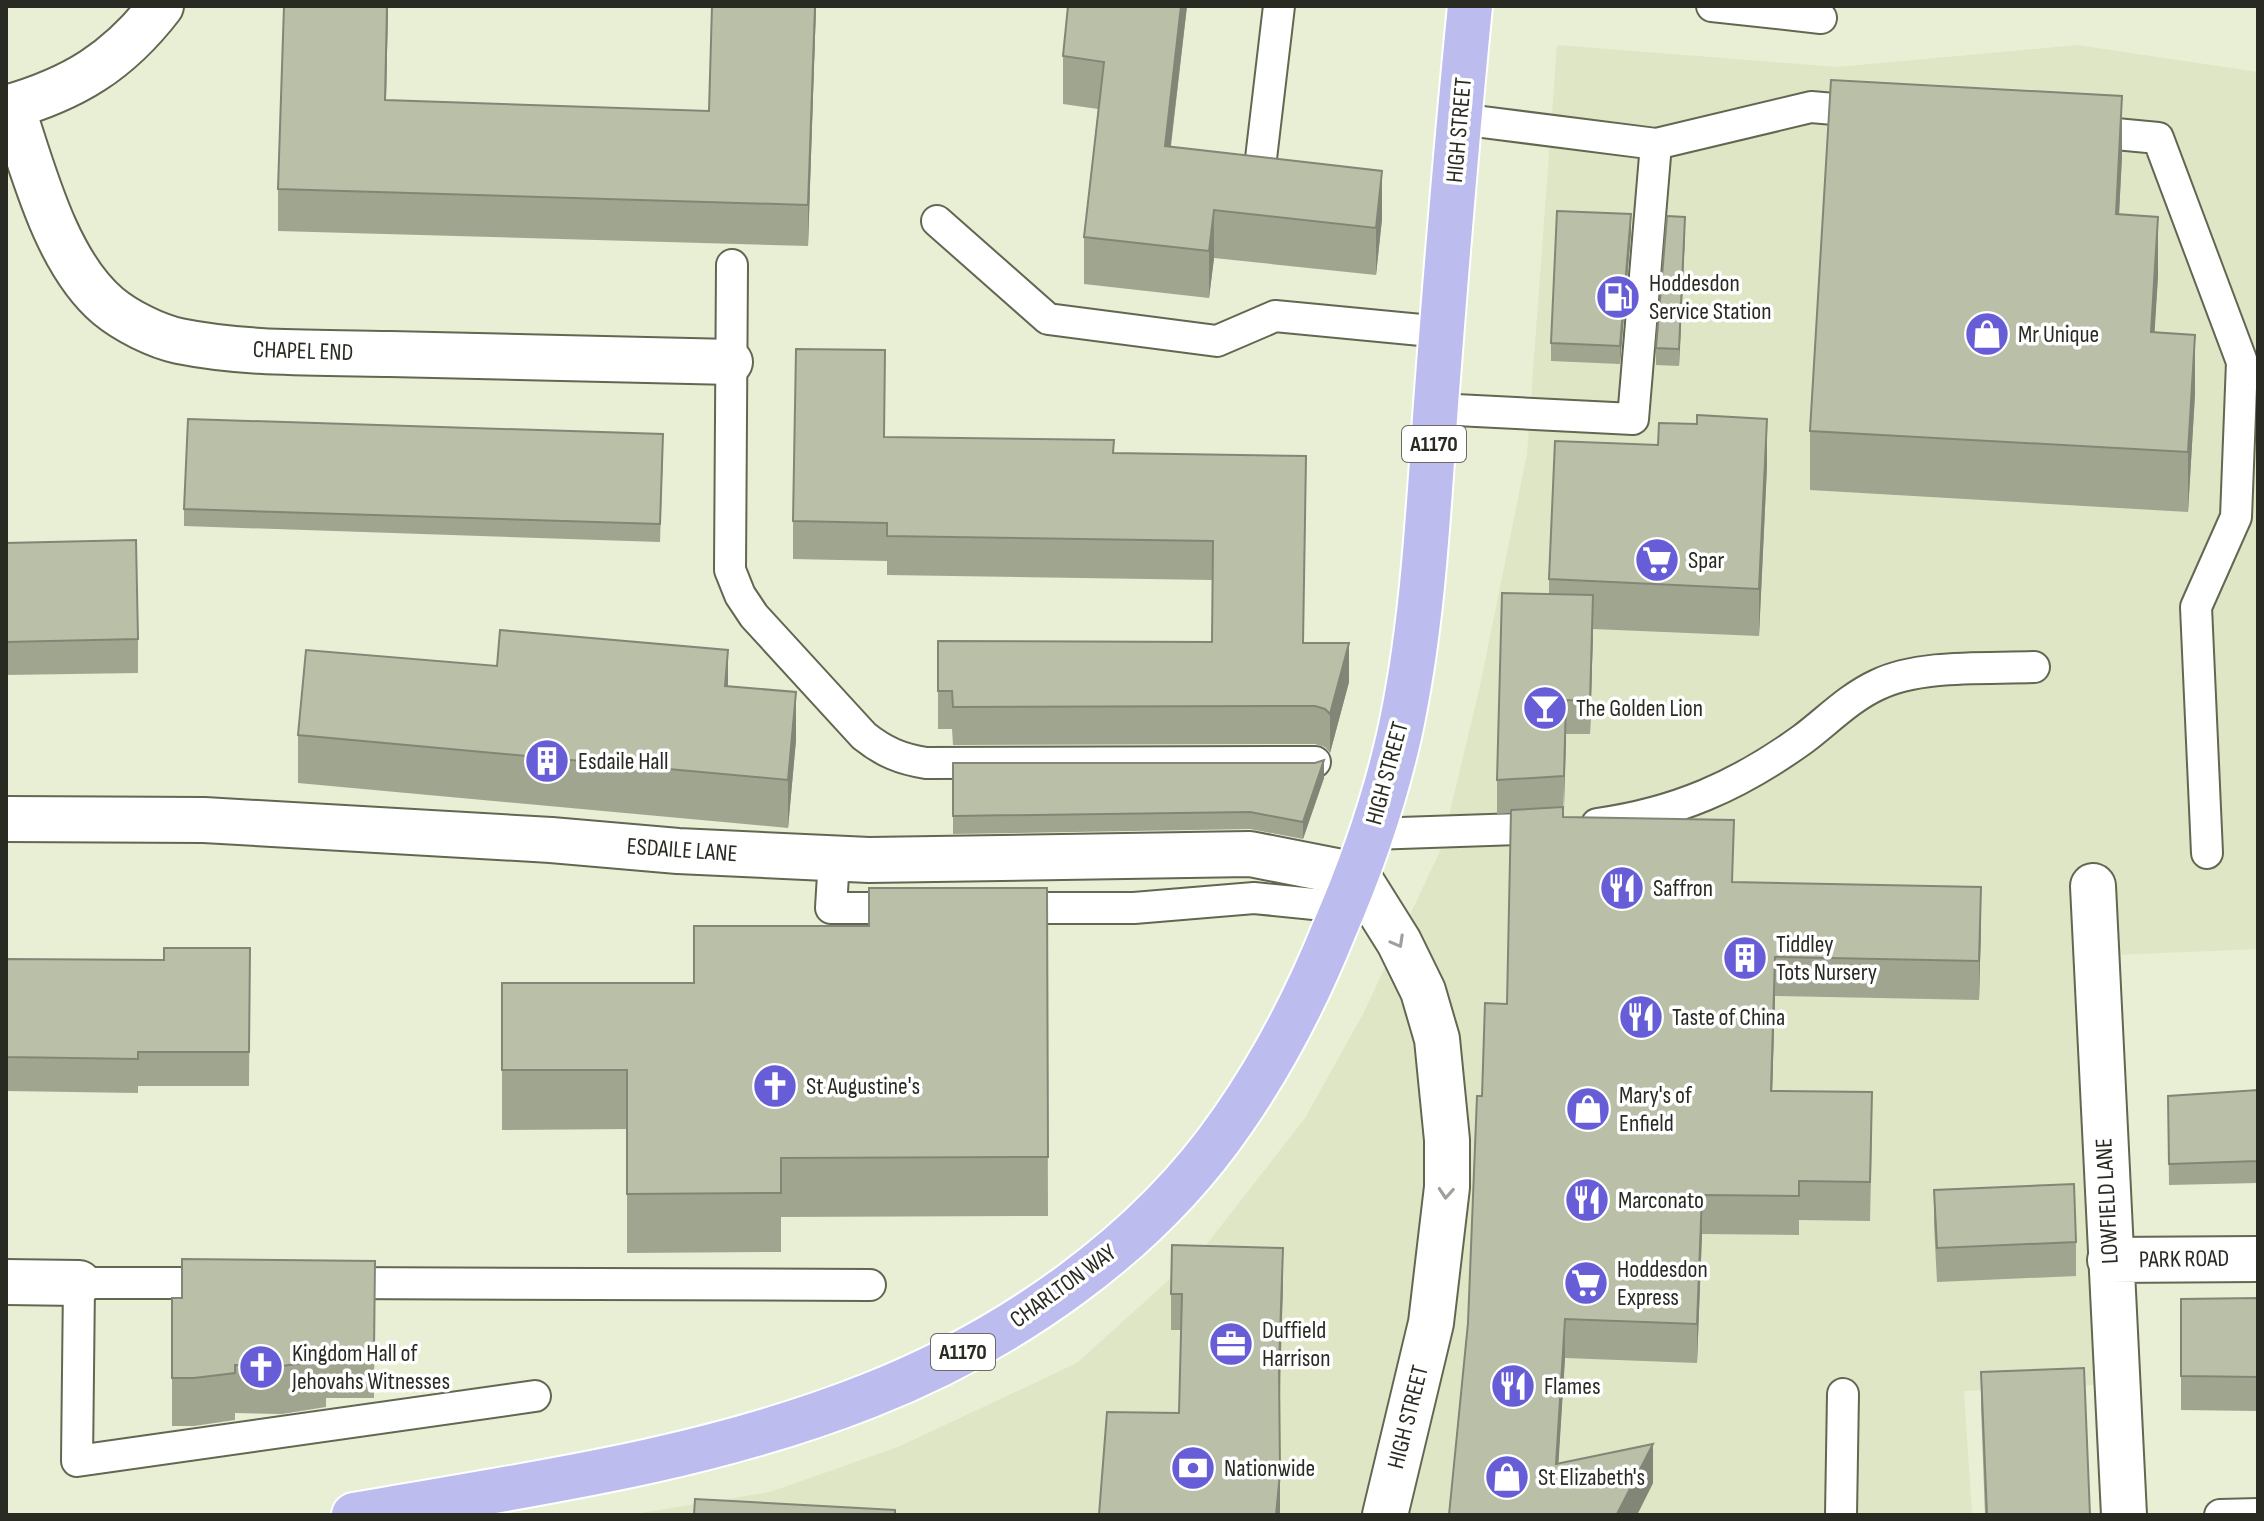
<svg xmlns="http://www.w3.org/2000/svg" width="2264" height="1521" font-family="'Sofia Sans Condensed',sans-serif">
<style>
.built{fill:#dee6c5}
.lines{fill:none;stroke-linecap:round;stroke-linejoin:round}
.lane-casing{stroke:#616751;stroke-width:34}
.street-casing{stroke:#616751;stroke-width:48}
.primary-casing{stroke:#fff;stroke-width:48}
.lane{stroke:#fff;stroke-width:30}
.street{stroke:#fff;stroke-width:44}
.primary{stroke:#bcbcef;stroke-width:44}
.wall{fill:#a0a590}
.shaded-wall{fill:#828676}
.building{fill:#bac0a8;stroke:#828676;stroke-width:2}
.oneway{stroke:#9fa09c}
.labels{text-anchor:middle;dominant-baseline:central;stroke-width:7;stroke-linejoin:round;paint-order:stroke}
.shield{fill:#fff;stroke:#696b64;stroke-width:2}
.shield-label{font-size:22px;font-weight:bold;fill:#292b22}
.street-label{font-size:24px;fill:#292b22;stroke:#fff}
.poi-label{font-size:24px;fill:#292b22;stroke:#fff;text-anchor:start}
</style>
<rect width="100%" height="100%" fill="#e8efd5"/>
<!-- built -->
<path class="built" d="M 1557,45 L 1837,67 L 2077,45 L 2258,72 L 2258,949 L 2115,955 L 2076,971 L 2095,1385 L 1964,1391 L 1972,1515 L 628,1515 L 770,1492 L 898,1447 L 1077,1363 L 1203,1249 L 1305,1118 L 1363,1014 L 1441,849 L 1480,686 L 1527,454 Z"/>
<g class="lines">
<!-- lane casing -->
<g class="lane-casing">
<path id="lane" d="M 1712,6 L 1821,18
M 2084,131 L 2158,138 L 2242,362 L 2236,517 L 2196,607 L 2207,853
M 1656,144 L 1811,107 L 1869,112
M 1260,167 L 1279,6
M 937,221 L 1048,319 L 1217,341 L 1275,316 L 1442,332
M 732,265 L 730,570 L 740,595 L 754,616 L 864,736 C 884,752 901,759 926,763 L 1315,762
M 1436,409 L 1633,419 L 1656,144 L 1459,119
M 1597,824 C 1676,813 1738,786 1803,739 C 1827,721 1849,698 1877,685 C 1920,664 1986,669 2034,667
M 1371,834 L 1549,828
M 834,858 L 831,908 L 907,908
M 1007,908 L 1134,908 L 1254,898 L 1344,907
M 224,1283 L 79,1283 L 77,1461 L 535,1396
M 336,1283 L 870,1285
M 1841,1515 L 1843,1394
M 2220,1515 L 2258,1514"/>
</g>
<!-- street casing -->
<g class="street-casing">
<path id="street" d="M 12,107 C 33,170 56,262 108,306 C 126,321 156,336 179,341 C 248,355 320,352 390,354 C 504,357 617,359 730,362
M 6,108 C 73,89 118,62 161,6
M 6,819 L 204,820 L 551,840 L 678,851 L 869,860 L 1250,854 L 1357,875 L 1399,942 L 1423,991 L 1437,1039 L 1447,1140 L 1447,1187 L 1431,1323 L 1385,1515
M 2093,886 L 2124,1515
M 2110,1260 L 2258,1259
M 6,1282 L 79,1283"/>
</g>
<!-- primary casing -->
<g class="primary-casing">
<path id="primary" d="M 354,1515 C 526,1485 704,1461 868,1396 C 1008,1341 1147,1246 1233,1120 C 1274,1061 1307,997 1334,930 C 1361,868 1384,802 1399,736 C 1423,627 1428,514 1436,404 C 1446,271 1457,138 1470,6"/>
</g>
<!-- lane -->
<use href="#lane" class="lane"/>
<!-- street -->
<use href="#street" class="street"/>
<!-- primary -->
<use href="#primary" class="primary"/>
</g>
<!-- wall -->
<path class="wall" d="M 284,6 L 388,6 L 386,100 L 709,111 L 712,6 L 816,6 L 808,246 L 278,231 L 278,189 Z
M 1187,6 L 1171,146 L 1382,219 L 1376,275 L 1214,258 L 1209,298 L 1084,284 L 1084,237 L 1098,109 L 1063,104 L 1063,56 L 1106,7 Z
M 2122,156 L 2119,214 L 2158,276 L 2154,333 L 2195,394 L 2188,512 L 1810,490 L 1810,431 Z
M 1631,232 L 1620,364 L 1551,361 L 1551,343 Z
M 1685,234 L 1679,366 L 1656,365 L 1656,348 Z
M 885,389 L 884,437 L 1114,453 L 1306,494 L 1303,643 L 1349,682 L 1330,753 L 1325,747 L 1315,744 L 953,745 L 952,729 L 938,729 L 938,641 L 1212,642 L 1213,580 L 887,575 L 887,561 L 793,559 L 793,521 Z
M 663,452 L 660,542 L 184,526 L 184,509 Z
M 1767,466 L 1759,636 L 1593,629 L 1590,734 L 1566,734 L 1563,817 L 1733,882 L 1981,926 L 1979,1000 L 1775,996 L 1772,1091 L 1872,1131 L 1870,1221 L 1799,1220 L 1799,1235 L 1702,1234 L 1697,1363 L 1565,1358 L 1558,1463 L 1653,1483 L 1637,1515 L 1449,1515 L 1468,1323 L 1482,1096 L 1507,1004 L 1511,813 L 1497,814 L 1497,780 L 1549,594 L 1549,579 Z
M 6,543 L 138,639 L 138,673 L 6,675 Z
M 728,686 L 796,740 L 788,828 L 298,783 L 298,735 Z
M 953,763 L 1324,778 L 1303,839 L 1250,829 L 953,834 Z
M 1047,888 L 1048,1216 L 781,1217 L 781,1252 L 627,1253 L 627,1129 L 502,1130 L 502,983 L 694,983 L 869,926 Z
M 250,948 L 249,1086 L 138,1086 L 138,1093 L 6,1091 L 6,959 L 164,960 Z
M 2258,1090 L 2258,1183 L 2169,1185 L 2168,1096 Z
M 1934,1190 L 2076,1242 L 2076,1276 L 1937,1282 L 1934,1224 Z
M 375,1261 L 374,1398 L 326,1398 L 326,1407 L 282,1414 L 235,1413 L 235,1420 L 194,1426 L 172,1426 L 172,1298 L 182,1298 Z
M 1283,1284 L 1280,1394 L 1280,1509 L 1179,1413 L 1181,1330 L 1171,1330 L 1171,1294 Z
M 2258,1298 L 2258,1411 L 2181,1410 L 2181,1299 Z
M 1981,1372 L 2090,1515 L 1985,1515 L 1981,1405 Z"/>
<!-- shaded-wall -->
<path class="shaded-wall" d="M 387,6 L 388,6 L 385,141 L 385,100 Z
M 815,6 L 816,6 L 808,246 L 808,205 Z
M 1181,6 L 1187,6 L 1165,193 L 1165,146 Z
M 2122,96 L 2122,156 L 2116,273 L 2116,214 Z
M 1382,171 L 1382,219 L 1376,275 L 1376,228 Z
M 1214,210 L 1214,258 L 1209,298 L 1209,251 Z
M 1631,214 L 1631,232 L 1620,364 L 1620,346 Z
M 1685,217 L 1685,234 L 1679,366 L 1679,349 Z
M 2158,217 L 2158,276 L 2151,392 L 2151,332 Z
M 2195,335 L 2195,394 L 2188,512 L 2188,452 Z
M 1767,419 L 1767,466 L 1759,636 L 1759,589 Z
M 1593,595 L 1593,629 L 1590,734 L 1590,701 Z
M 1349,643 L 1349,682 L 1330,753 L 1330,714 Z
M 728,650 L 728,698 L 725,686 Z
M 796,692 L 796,740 L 788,828 L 788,780 Z
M 1566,700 L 1566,734 L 1564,810 L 1564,776 Z
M 1324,760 L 1324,778 L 1303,839 L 1303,822 Z
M 1981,887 L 1981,926 L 1979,1000 L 1979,961 Z
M 1775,957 L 1775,996 L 1771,1130 L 1771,1091 Z
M 1702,1195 L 1702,1234 L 1697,1363 L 1697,1324 Z
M 1283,1248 L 1283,1284 L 1279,1403 L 1279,1366 Z
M 1565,1319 L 1565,1358 L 1556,1503 L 1556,1464 Z
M 1653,1444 L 1653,1483 L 1637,1515 L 1617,1515 Z
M 1280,1473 L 1280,1515 L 1276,1515 Z"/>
<!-- building -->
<path class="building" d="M 284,6 L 387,6 L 385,100 L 709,111 L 712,6 L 815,6 L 808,205 L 278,189 Z
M 1068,6 L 1106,7 L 1107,6 L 1181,6 L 1165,146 L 1382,171 L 1376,228 L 1214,210 L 1209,251 L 1084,237 L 1104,62 L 1063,56 Z
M 1831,80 L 2122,96 L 2116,214 L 2158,217 L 2151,332 L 2195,335 L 2188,452 L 1810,431 Z
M 1557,211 L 1631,214 L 1620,346 L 1551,343 Z
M 1667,216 L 1685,217 L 1679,349 L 1656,348 Z
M 796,349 L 885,350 L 884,437 L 1114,440 L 1113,453 L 1306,456 L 1303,643 L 1349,643 L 1330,714 L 1325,709 L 1315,706 L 953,707 L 952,691 L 938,691 L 938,641 L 1212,642 L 1213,541 L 887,536 L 887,523 L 793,521 Z
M 1697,415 L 1767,419 L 1759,589 L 1549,579 L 1555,441 L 1658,445 L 1659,423 L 1697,424 Z
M 188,419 L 663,434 L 660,524 L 184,509 Z
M 136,540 L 138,639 L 6,642 L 6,543 Z
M 1502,593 L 1593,595 L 1590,701 L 1566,700 L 1564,776 L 1497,780 Z
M 500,630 L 728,650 L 725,686 L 796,692 L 788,780 L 298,735 L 306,650 L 497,666 Z
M 1324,760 L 1303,822 L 1250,812 L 953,816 L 953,763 L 1315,763 Z
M 1563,807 L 1563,817 L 1734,820 L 1732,882 L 1981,887 L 1979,961 L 1775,957 L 1771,1091 L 1872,1092 L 1870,1182 L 1799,1181 L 1799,1196 L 1702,1195 L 1697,1324 L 1565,1319 L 1556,1464 L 1653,1444 L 1617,1514 L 1712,1515 L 1449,1515 L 1468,1323 L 1477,1096 L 1482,1096 L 1485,1003 L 1507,1004 L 1511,810 Z
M 869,888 L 1047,888 L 1048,1157 L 781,1158 L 781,1193 L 627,1194 L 627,1070 L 502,1070 L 502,983 L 694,983 L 694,926 L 869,926 Z
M 164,948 L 250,948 L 249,1052 L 138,1052 L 138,1059 L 6,1057 L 6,959 L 164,960 Z
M 2258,1090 L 2258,1161 L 2169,1164 L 2168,1096 Z
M 2074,1184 L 2076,1242 L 1937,1248 L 1934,1190 Z
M 1172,1245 L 1283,1248 L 1279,1366 L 1280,1473 L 1276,1515 L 1099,1515 L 1107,1412 L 1179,1413 L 1182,1294 L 1171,1294 Z
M 182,1259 L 375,1261 L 374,1351 L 326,1351 L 326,1360 L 282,1366 L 235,1365 L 235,1373 L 194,1378 L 172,1378 L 172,1298 L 182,1298 Z
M 2258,1298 L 2258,1377 L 2181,1376 L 2181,1299 Z
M 2084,1368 L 2090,1515 L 1987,1515 L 1981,1372 Z
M 695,1499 L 895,1510 L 895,1515 L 694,1515 Z"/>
<!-- one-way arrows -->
<defs><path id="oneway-chevron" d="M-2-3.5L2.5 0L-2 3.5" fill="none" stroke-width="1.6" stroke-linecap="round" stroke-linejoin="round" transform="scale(2)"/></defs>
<g class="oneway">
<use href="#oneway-chevron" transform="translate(1398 942) rotate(61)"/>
<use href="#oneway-chevron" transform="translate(1446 1193) rotate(94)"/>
</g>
<!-- icons -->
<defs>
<g id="fuel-disc" transform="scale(2.3)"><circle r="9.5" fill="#675ed7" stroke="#fff"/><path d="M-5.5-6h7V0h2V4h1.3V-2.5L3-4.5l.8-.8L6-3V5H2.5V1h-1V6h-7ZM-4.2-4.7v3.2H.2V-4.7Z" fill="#fff"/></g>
<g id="shop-disc" transform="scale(2.3)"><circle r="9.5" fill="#675ed7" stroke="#fff"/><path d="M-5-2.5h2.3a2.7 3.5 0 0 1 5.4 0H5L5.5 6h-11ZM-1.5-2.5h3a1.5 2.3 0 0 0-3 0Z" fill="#fff"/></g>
<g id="supermarket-disc" transform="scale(2.3)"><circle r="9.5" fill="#675ed7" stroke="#fff"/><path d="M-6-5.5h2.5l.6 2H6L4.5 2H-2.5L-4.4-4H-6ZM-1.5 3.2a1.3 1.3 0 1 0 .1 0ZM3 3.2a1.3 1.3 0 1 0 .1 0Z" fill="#fff"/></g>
<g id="bar-disc" transform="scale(2.3)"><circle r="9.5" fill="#675ed7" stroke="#fff"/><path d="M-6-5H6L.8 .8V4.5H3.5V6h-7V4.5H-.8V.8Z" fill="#fff"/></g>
<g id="building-disc" transform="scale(2.3)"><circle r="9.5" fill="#675ed7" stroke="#fff"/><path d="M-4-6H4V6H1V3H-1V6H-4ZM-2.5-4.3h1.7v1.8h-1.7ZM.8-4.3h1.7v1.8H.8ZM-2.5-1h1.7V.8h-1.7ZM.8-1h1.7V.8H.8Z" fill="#fff"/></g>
<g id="restaurant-disc" transform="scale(2.3)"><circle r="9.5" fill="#675ed7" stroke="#fff"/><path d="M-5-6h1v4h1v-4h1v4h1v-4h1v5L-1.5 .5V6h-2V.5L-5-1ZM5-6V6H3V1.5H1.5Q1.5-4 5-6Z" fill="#fff"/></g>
<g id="church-disc" transform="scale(2.3)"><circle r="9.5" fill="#675ed7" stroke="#fff"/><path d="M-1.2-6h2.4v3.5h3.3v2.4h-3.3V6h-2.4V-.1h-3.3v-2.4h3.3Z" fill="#fff"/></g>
<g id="office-disc" transform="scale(2.3)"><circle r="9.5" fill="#675ed7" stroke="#fff"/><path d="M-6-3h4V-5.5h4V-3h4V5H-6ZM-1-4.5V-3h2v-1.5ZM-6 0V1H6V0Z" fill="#fff"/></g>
<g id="bank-disc" transform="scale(2.3)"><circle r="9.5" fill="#675ed7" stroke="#fff"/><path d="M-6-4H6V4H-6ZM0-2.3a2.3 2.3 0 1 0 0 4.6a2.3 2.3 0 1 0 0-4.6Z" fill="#fff"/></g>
</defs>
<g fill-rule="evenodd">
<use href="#fuel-disc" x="1618" y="297"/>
<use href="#shop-disc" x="1987" y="334"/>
<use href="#supermarket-disc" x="1657" y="560"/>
<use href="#bar-disc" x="1545" y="708"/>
<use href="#building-disc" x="547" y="761"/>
<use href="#restaurant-disc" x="1622" y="888"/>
<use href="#building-disc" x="1745" y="958"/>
<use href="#restaurant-disc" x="1641" y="1017"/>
<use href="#church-disc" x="775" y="1086"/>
<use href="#shop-disc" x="1588" y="1109"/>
<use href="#restaurant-disc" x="1587" y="1200"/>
<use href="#supermarket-disc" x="1586" y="1283"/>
<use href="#office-disc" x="1231" y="1344"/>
<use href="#church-disc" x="261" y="1367"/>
<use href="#restaurant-disc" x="1513" y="1386"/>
<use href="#bank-disc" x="1193" y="1468"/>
<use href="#shop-disc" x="1507" y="1477"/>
</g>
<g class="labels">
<!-- shield labels -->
<g class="shield">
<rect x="1402" y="426" width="64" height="36" rx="6"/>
<rect x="931" y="1334" width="64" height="36" rx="6"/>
</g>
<g class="shield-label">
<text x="1434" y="444">A1170</text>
<text x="963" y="1352">A1170</text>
</g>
<!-- street labels -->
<g class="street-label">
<text transform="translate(1459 130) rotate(-85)">HIGH STREET</text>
<text transform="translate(303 351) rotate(2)">CHAPEL END</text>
<text transform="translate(1387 773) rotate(-75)">HIGH STREET</text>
<text transform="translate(682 850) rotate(4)">ESDAILE LANE</text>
<text transform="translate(2107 1201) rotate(-93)">LOWFIELD LANE</text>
<text transform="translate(2184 1259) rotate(-1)">PARK ROAD</text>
<text transform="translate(1063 1286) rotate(-36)">CHARLTON WAY</text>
<text transform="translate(1408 1417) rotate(-76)">HIGH STREET</text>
</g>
<!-- poi labels -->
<g class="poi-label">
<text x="1649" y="283">Hoddesdon<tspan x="1649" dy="28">Service Station</tspan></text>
<text x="2018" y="334">Mr Unique</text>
<text x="1688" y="560">Spar</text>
<text x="1576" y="708">The Golden Lion</text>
<text x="578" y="761">Esdaile Hall</text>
<text x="1653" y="888">Saffron</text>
<text x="1776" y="944">Tiddley<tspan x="1776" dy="28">Tots Nursery</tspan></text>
<text x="1672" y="1017">Taste of China</text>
<text x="806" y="1086">St Augustine's</text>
<text x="1619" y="1095">Mary's of<tspan x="1619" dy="28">Enfield</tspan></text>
<text x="1618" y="1200">Marconato</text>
<text x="1617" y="1269">Hoddesdon<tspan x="1617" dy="28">Express</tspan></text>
<text x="1262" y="1330">Duffield<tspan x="1262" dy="28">Harrison</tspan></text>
<text x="292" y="1353">Kingdom Hall of<tspan x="292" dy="28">Jehovahs Witnesses</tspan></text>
<text x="1544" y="1386">Flames</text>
<text x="1224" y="1468">Nationwide</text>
<text x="1538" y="1477">St Elizabeth's</text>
</g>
</g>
<!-- border -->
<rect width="2264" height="1521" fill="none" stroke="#292b22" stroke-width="16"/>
</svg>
